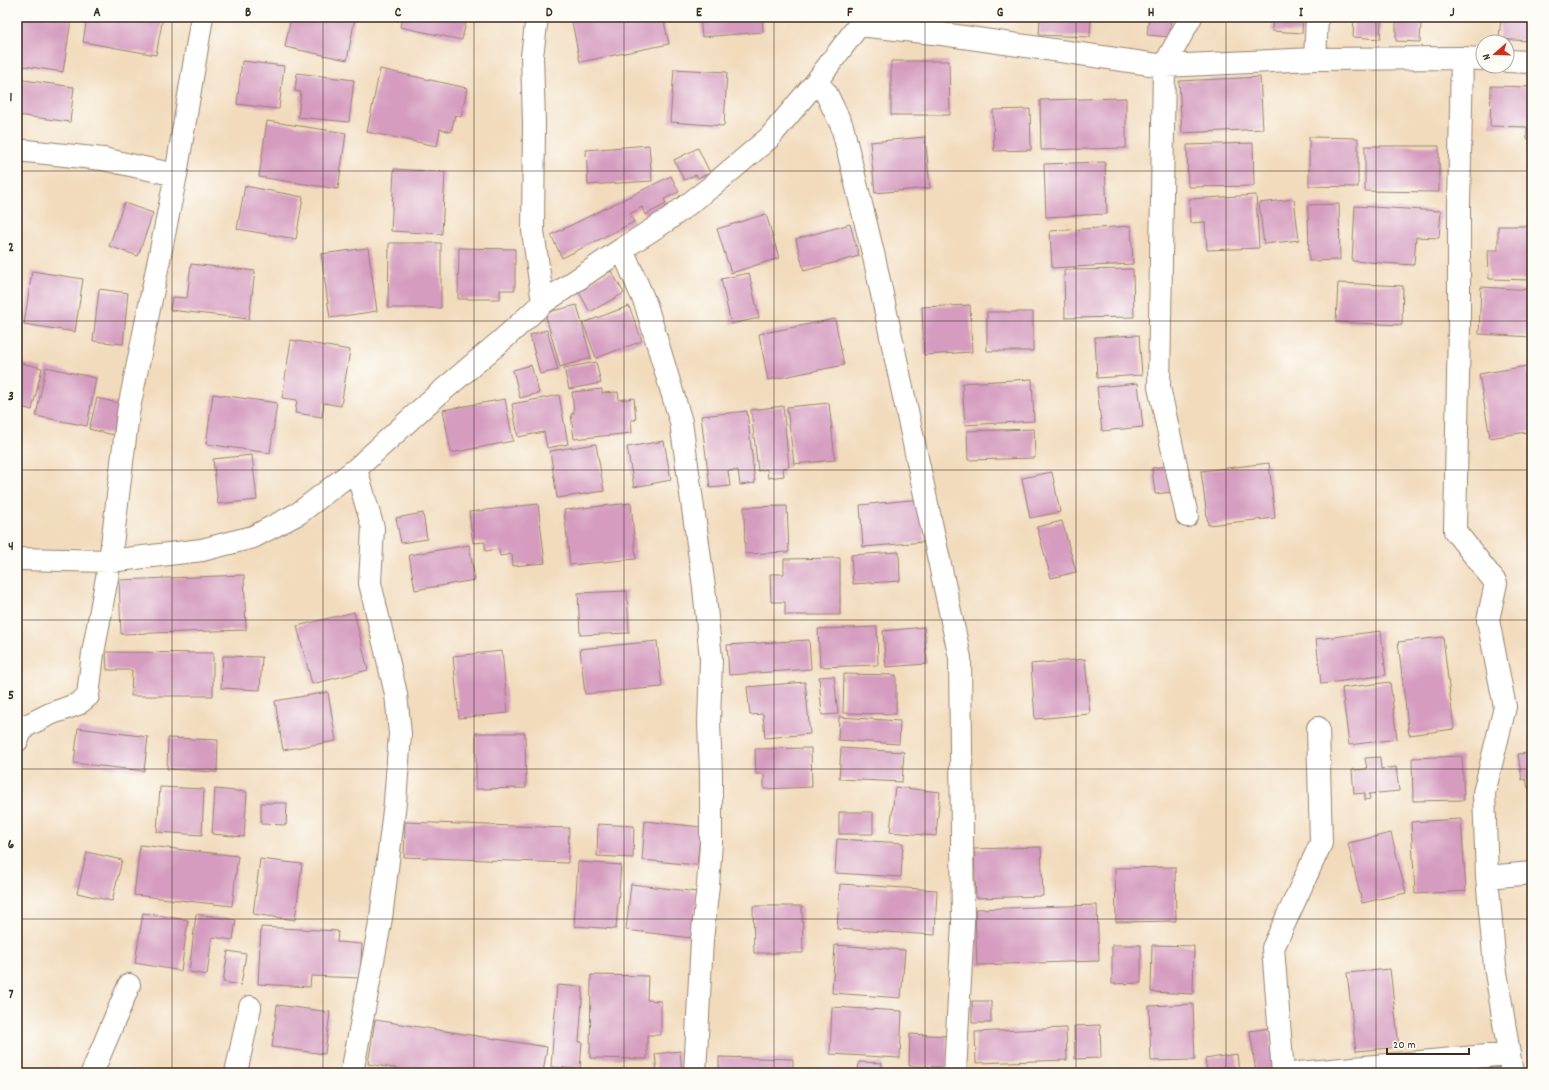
<svg xmlns="http://www.w3.org/2000/svg" width="1549" height="1090" font-family="Dekko,sans-serif">
<style>
.building{fill:#d59cc0}
.lines{fill:none;stroke-linecap:round;stroke-linejoin:round}
.street-casing{stroke:#96826e;stroke-width:24}
.street{stroke:#fff;stroke-width:22}
.grid{fill:none;stroke:#3b2a1e;stroke-width:1;stroke-opacity:0.55}
.neatline{fill:none;stroke:#3b2a1e;stroke-width:1.5}
.grid-label{font-size:13px;text-anchor:middle;font-weight:bold;fill:#3b2a1e}
</style>
<rect width="100%" height="100%" fill="#fdfcf7"/>
<filter id="ink" filterUnits="userSpaceOnUse"><feTurbulence type="fractalNoise" baseFrequency=".025" numOctaves="2"/><feDisplacementMap in="SourceGraphic" scale="8" xChannelSelector="R" yChannelSelector="G"/><feConvolveMatrix kernelMatrix="1 2 1 2 8 2 1 2 1" color-interpolation-filters="sRGB"/></filter>
<filter id="wash" filterUnits="userSpaceOnUse"><feTurbulence type="fractalNoise" baseFrequency=".012" numOctaves="4" result="noise"/><feDisplacementMap in="SourceGraphic" scale="16" xChannelSelector="R" yChannelSelector="G"/><feGaussianBlur stdDeviation="0.9" result="paint"/><feColorMatrix in="noise" values="0 0 0 0 0 0 0 0 0 0 0 0 0 0 0 0 0 1.4 0 .05"/><feComposite in="paint" operator="in"/></filter>
<g filter="url(#wash)">
<rect width="100%" height="100%" fill="#f2dbbd"/>
<g id="blocks">
<!-- building -->
<path class="building" d="M 17,17 L 56,17 L 71,20 L 63,72 L 17,65 Z
M 87,17 L 163,17 L 156,55 L 83,42 Z
M 291,17 L 355,18 L 347,60 L 285,47 Z
M 402,17 L 467,17 L 462,40 L 400,27 Z
M 571,17 L 663,17 L 669,44 L 580,62 Z
M 700,17 L 762,17 L 763,32 L 702,37 Z
M 1040,17 L 1091,17 L 1090,37 L 1039,35 Z
M 1149,17 L 1171,17 L 1170,37 L 1147,35 Z
M 1273,17 L 1303,17 L 1302,33 L 1272,31 Z
M 1501,17 L 1530,18 L 1528,41 L 1499,39 Z
M 1354,18 L 1381,19 L 1380,39 L 1353,37 Z
M 1396,20 L 1421,21 L 1420,42 L 1396,41 Z
M 242,61 L 284,66 L 279,109 L 237,104 Z
M 891,61 L 949,61 L 950,115 L 891,115 Z
M 380,69 L 467,88 L 461,117 L 455,115 L 451,132 L 440,129 L 437,146 L 367,132 Z
M 674,69 L 727,72 L 724,126 L 670,122 Z
M 297,73 L 354,80 L 349,122 L 298,117 L 301,92 L 295,91 Z
M 1260,77 L 1263,129 L 1182,133 L 1179,81 Z
M 17,79 L 74,87 L 70,122 L 17,115 Z
M 1491,86 L 1532,87 L 1532,139 L 1527,139 L 1527,127 L 1490,126 Z
M 1126,98 L 1126,148 L 1041,150 L 1040,100 Z
M 1030,109 L 1031,150 L 994,151 L 993,110 Z
M 267,121 L 346,133 L 338,189 L 259,177 Z
M 925,137 L 930,188 L 875,193 L 870,142 Z
M 1309,137 L 1358,138 L 1358,187 L 1309,186 Z
M 1253,143 L 1254,186 L 1188,187 L 1187,145 Z
M 649,145 L 652,181 L 588,185 L 586,150 Z
M 1365,146 L 1439,146 L 1439,192 L 1365,191 Z
M 698,148 L 710,173 L 698,178 L 696,175 L 684,180 L 674,160 Z
M 1105,162 L 1107,214 L 1046,217 L 1044,164 Z
M 394,169 L 445,172 L 442,234 L 391,231 Z
M 671,176 L 679,192 L 664,199 L 666,204 L 645,215 L 642,207 L 630,214 L 634,222 L 562,258 L 551,235 Z
M 245,186 L 303,197 L 296,239 L 237,229 Z
M 1256,195 L 1259,248 L 1207,250 L 1205,222 L 1190,223 L 1189,199 Z
M 1294,199 L 1299,240 L 1264,244 L 1259,203 Z
M 124,203 L 153,213 L 138,256 L 109,246 Z
M 1339,204 L 1340,260 L 1309,261 L 1308,205 Z
M 1355,206 L 1441,211 L 1439,238 L 1416,237 L 1414,265 L 1352,261 Z
M 766,214 L 779,258 L 731,273 L 717,229 Z
M 850,224 L 859,256 L 804,271 L 796,239 Z
M 1131,226 L 1133,264 L 1052,268 L 1050,231 Z
M 1498,226 L 1532,226 L 1532,280 L 1489,279 L 1488,250 L 1498,250 Z
M 389,243 L 441,243 L 441,308 L 388,308 Z
M 368,248 L 377,311 L 330,318 L 321,254 Z
M 459,248 L 515,249 L 515,290 L 500,290 L 500,299 L 458,299 Z
M 191,264 L 255,271 L 249,319 L 170,310 L 172,297 L 187,298 Z
M 1133,269 L 1134,317 L 1065,318 L 1064,270 Z
M 32,271 L 83,279 L 75,332 L 24,324 Z
M 611,271 L 624,293 L 590,312 L 577,289 Z
M 749,273 L 759,318 L 731,324 L 721,279 Z
M 1338,283 L 1403,286 L 1402,325 L 1336,322 Z
M 1481,287 L 1532,290 L 1532,337 L 1479,334 Z
M 99,289 L 128,293 L 123,344 L 93,341 Z
M 577,305 L 591,358 L 560,367 L 545,313 Z
M 970,305 L 972,352 L 924,355 L 922,307 Z
M 629,306 L 642,341 L 596,358 L 583,323 Z
M 987,312 L 1033,312 L 1033,351 L 987,351 Z
M 835,319 L 844,365 L 768,380 L 759,334 Z
M 547,330 L 558,370 L 540,374 L 530,335 Z
M 1139,335 L 1142,375 L 1097,378 L 1095,337 Z
M 291,340 L 350,350 L 341,406 L 324,403 L 322,417 L 295,413 L 297,400 L 282,398 Z
M 17,362 L 42,368 L 32,410 L 17,406 Z
M 596,362 L 601,383 L 569,389 L 564,368 Z
M 531,365 L 539,393 L 520,398 L 513,370 Z
M 1527,366 L 1532,393 L 1532,431 L 1490,438 L 1479,374 Z
M 46,367 L 96,378 L 87,426 L 36,416 Z
M 1032,379 L 1034,421 L 965,425 L 962,383 Z
M 1138,383 L 1143,427 L 1102,431 L 1097,387 Z
M 602,389 L 602,393 L 618,392 L 619,400 L 634,398 L 636,420 L 631,420 L 632,433 L 574,439 L 571,414 L 574,413 L 572,392 Z
M 213,394 L 277,403 L 270,453 L 206,444 Z
M 559,395 L 568,444 L 547,448 L 544,432 L 518,437 L 512,404 Z
M 97,398 L 122,404 L 114,435 L 89,429 Z
M 505,399 L 513,441 L 451,453 L 443,410 Z
M 829,403 L 835,460 L 794,464 L 787,407 Z
M 783,406 L 789,467 L 783,468 L 784,476 L 768,478 L 767,469 L 758,471 L 751,410 Z
M 747,411 L 755,483 L 740,485 L 738,470 L 728,471 L 730,486 L 710,488 L 701,416 Z
M 1034,429 L 1035,458 L 968,460 L 967,431 Z
M 664,441 L 671,480 L 634,487 L 627,447 Z
M 596,444 L 604,491 L 557,498 L 550,451 Z
M 252,455 L 257,500 L 218,504 L 213,459 Z
M 1269,463 L 1275,518 L 1208,525 L 1201,471 Z
M 1169,466 L 1172,492 L 1155,494 L 1152,468 Z
M 1052,472 L 1060,512 L 1030,518 L 1022,478 Z
M 921,499 L 924,542 L 863,547 L 860,505 Z
M 631,503 L 636,559 L 570,565 L 564,510 Z
M 538,504 L 545,563 L 513,566 L 512,554 L 500,556 L 499,549 L 485,551 L 485,542 L 473,543 L 469,512 Z
M 787,506 L 789,552 L 745,554 L 744,507 Z
M 423,513 L 427,539 L 401,543 L 396,518 Z
M 1062,521 L 1076,572 L 1051,578 L 1037,527 Z
M 469,545 L 475,580 L 415,590 L 409,555 Z
M 899,552 L 900,581 L 853,584 L 851,555 Z
M 840,558 L 840,615 L 785,615 L 785,602 L 771,602 L 770,574 L 784,574 L 784,559 Z
M 244,575 L 246,630 L 121,634 L 119,580 Z
M 627,591 L 629,633 L 580,635 L 578,593 Z
M 354,612 L 368,670 L 312,684 L 297,626 Z
M 877,627 L 878,665 L 820,667 L 818,629 Z
M 924,627 L 927,664 L 886,667 L 883,631 Z
M 1381,631 L 1386,675 L 1321,684 L 1316,639 Z
M 1443,637 L 1454,729 L 1409,735 L 1398,642 Z
M 809,640 L 811,669 L 729,675 L 727,645 Z
M 657,641 L 662,687 L 585,694 L 580,649 Z
M 502,651 L 508,713 L 459,718 L 453,656 Z
M 106,652 L 213,653 L 213,696 L 131,696 L 132,670 L 107,670 Z
M 223,656 L 262,657 L 260,690 L 221,688 Z
M 1085,659 L 1090,714 L 1035,719 L 1031,664 Z
M 844,674 L 896,675 L 896,714 L 843,713 Z
M 834,676 L 838,714 L 822,715 L 819,677 Z
M 805,682 L 810,734 L 765,738 L 763,714 L 750,715 L 747,687 Z
M 1390,682 L 1397,739 L 1349,745 L 1342,688 Z
M 328,692 L 336,741 L 283,750 L 275,701 Z
M 839,717 L 900,721 L 899,744 L 838,740 Z
M 78,728 L 148,737 L 144,771 L 74,763 Z
M 476,733 L 525,733 L 526,788 L 476,789 Z
M 168,738 L 218,740 L 217,772 L 167,769 Z
M 811,748 L 812,787 L 764,789 L 764,774 L 756,774 L 755,749 Z
M 841,748 L 904,752 L 902,782 L 839,779 Z
M 1532,753 L 1532,788 L 1528,788 L 1526,779 L 1522,780 L 1518,754 Z
M 1462,756 L 1464,800 L 1413,801 L 1412,758 Z
M 1380,757 L 1381,769 L 1396,767 L 1399,791 L 1369,794 L 1370,799 L 1365,800 L 1365,793 L 1354,794 L 1352,770 L 1367,769 L 1365,758 Z
M 160,787 L 204,789 L 202,835 L 157,832 Z
M 895,787 L 940,792 L 936,836 L 890,832 Z
M 215,789 L 247,792 L 244,837 L 212,834 Z
M 261,803 L 287,803 L 286,825 L 261,824 Z
M 839,812 L 873,812 L 873,834 L 839,834 Z
M 1461,819 L 1466,891 L 1415,894 L 1411,822 Z
M 645,821 L 701,827 L 697,865 L 642,860 Z
M 405,822 L 569,828 L 568,863 L 404,857 Z
M 598,824 L 634,826 L 633,858 L 597,856 Z
M 1391,833 L 1406,893 L 1362,903 L 1348,843 Z
M 837,839 L 903,843 L 901,877 L 835,873 Z
M 140,845 L 238,856 L 232,906 L 134,895 Z
M 1041,847 L 1043,896 L 976,898 L 974,849 Z
M 87,852 L 122,860 L 112,901 L 77,893 Z
M 260,859 L 302,864 L 295,920 L 253,914 Z
M 578,862 L 621,865 L 616,929 L 574,926 Z
M 1175,867 L 1176,921 L 1116,922 L 1115,868 Z
M 1528,879 L 1532,879 L 1532,901 L 1531,901 Z
M 631,884 L 697,892 L 692,938 L 626,930 Z
M 840,884 L 937,890 L 935,935 L 837,929 Z
M 1097,905 L 1099,961 L 977,965 L 975,909 Z
M 753,906 L 802,906 L 803,953 L 754,953 Z
M 143,913 L 188,920 L 181,971 L 135,963 Z
M 196,914 L 236,920 L 233,940 L 212,937 L 207,975 L 189,972 Z
M 261,927 L 338,931 L 337,942 L 362,944 L 360,978 L 311,976 L 310,987 L 258,984 Z
M 835,945 L 905,950 L 901,998 L 832,993 Z
M 1112,945 L 1141,945 L 1141,983 L 1112,984 Z
M 1152,945 L 1194,946 L 1193,994 L 1151,992 Z
M 228,951 L 246,954 L 241,985 L 223,982 Z
M 1390,969 L 1399,1047 L 1356,1051 L 1347,973 Z
M 591,975 L 648,976 L 647,1000 L 661,1001 L 661,1035 L 647,1035 L 647,1059 L 590,1058 Z
M 557,985 L 583,987 L 579,1042 L 582,1042 L 580,1069 L 551,1067 Z
M 972,1001 L 991,1001 L 991,1023 L 972,1023 Z
M 1193,1004 L 1195,1060 L 1151,1061 L 1149,1006 Z
M 277,1005 L 330,1012 L 325,1054 L 272,1047 Z
M 832,1007 L 902,1011 L 900,1058 L 830,1054 Z
M 375,1020 L 547,1047 L 543,1073 L 425,1073 L 368,1064 Z
M 1100,1025 L 1101,1058 L 1075,1059 L 1074,1026 Z
M 1066,1028 L 1067,1060 L 976,1063 L 975,1032 Z
M 1269,1028 L 1276,1073 L 1256,1073 L 1250,1031 Z
M 910,1034 L 947,1036 L 947,1067 L 909,1066 Z
M 680,1051 L 682,1073 L 657,1073 L 655,1054 Z
M 1237,1054 L 1239,1073 L 1207,1073 L 1205,1059 Z
M 719,1057 L 793,1059 L 793,1073 L 719,1073 Z
M 859,1062 L 882,1063 L 882,1073 L 858,1073 Z
M 1080,1069 L 1080,1073 L 1033,1073 L 1033,1071 Z"/>
</g>
</g>
<g filter="url(#ink)">
<use href="#blocks" fill-opacity="0" stroke="#96826e" stroke-width="1"/>
<g class="lines">
<!-- street casing -->
<g class="street-casing">
<path id="street" d="M 537,17 L 532,56 L 534,123 L 533,231 L 543,303
M 859,25 L 942,34 L 1164,66 L 1315,59 L 1462,58 L 1483,59
M 1462,58 L 1459,206 L 1459,326 L 1455,531 L 1496,583 L 1488,620 L 1505,707 L 1484,793 L 1487,877 L 1495,966 L 1512,1073
M 1315,59 L 1317,17
M 1507,61 L 1532,62
M 816,82 L 826,93 L 842,126 L 874,257 L 960,658 L 963,923 L 955,1073
M 17,150 L 103,159 L 176,175
M 622,249 L 646,305 L 681,422 L 704,587 L 711,659 L 709,723 L 711,774 L 711,843 L 708,885 L 702,940 L 695,1073
M 1187,516 L 1159,387 L 1164,66 L 1191,17
M 17,559 L 110,561 L 202,550 L 253,537 L 299,513 L 356,469 L 428,403 L 501,341 L 543,303 L 622,249 L 666,221 L 711,187 L 769,138 L 816,82 L 859,25 L 864,17
M 17,741 L 20,734 L 24,727 L 50,714 L 78,704 L 88,696 L 93,653 L 110,561 L 128,413 L 176,175 L 202,17
M 1487,877 L 1532,873
M 92,1073 L 129,985
M 236,1073 L 250,1007
M 352,1073 L 381,918 L 395,802 L 400,734 L 396,694 L 370,583 L 373,528 L 356,469
M 1283,1073 L 1273,948 L 1321,843 L 1318,728
M 1298,1073 L 1509,1054"/>
</g>
<!-- street -->
<use href="#street" class="street"/>
</g>
</g>
<!-- grid -->
<path class="grid" d="M 172,17 L 172,1073M 323,17 L 323,1073M 474,17 L 474,1073M 624,17 L 624,1073M 774,17 L 774,1073M 925,17 L 925,1073M 1076,17 L 1076,1073M 1226,17 L 1226,1073M 1376,17 L 1376,1073M 17,171 L 1532,171M 17,321 L 1532,321M 17,470 L 1532,470M 17,620 L 1532,620M 17,769 L 1532,769M 17,919 L 1532,919"/>
<!-- margin -->
<rect width="1549" height="1090" fill="none" stroke="#fdfcf7" stroke-width="44"/>
<!-- north arrow -->
<g transform="translate(1495 54) rotate(250)"><circle r="19" fill="#fdfcf7" stroke="#afa8a0"/>
<path d="M0-3L7 15L0 10L-7 15Z" fill="#c8321e"/>
<text y="-6" font-size="11" font-weight="bold" text-anchor="middle" fill="#3b2a1e">N</text>
</g>
<!-- scale -->
<path d="M1387 1048v6h82v-6" fill="none" stroke="#3b2a1e" stroke-width="2"/>
<text x="1393" y="1048" font-size="12" fill="#3b2a1e" stroke="#fdfcf7" stroke-width="3" paint-order="stroke">20 m</text>
<rect x="22" y="22" width="1505" height="1046" class="neatline"/>
<g class="grid-label">
<text x="97" y="16">A</text>
<text x="248" y="16">B</text>
<text x="398" y="16">C</text>
<text x="549" y="16">D</text>
<text x="699" y="16">E</text>
<text x="850" y="16">F</text>
<text x="1000" y="16">G</text>
<text x="1151" y="16">H</text>
<text x="1301" y="16">I</text>
<text x="1452" y="16">J</text>
<text x="11" y="101">1</text>
<text x="11" y="251">2</text>
<text x="11" y="400">3</text>
<text x="11" y="550">4</text>
<text x="11" y="699">5</text>
<text x="11" y="848">6</text>
<text x="11" y="998">7</text>
</g>
</svg>
